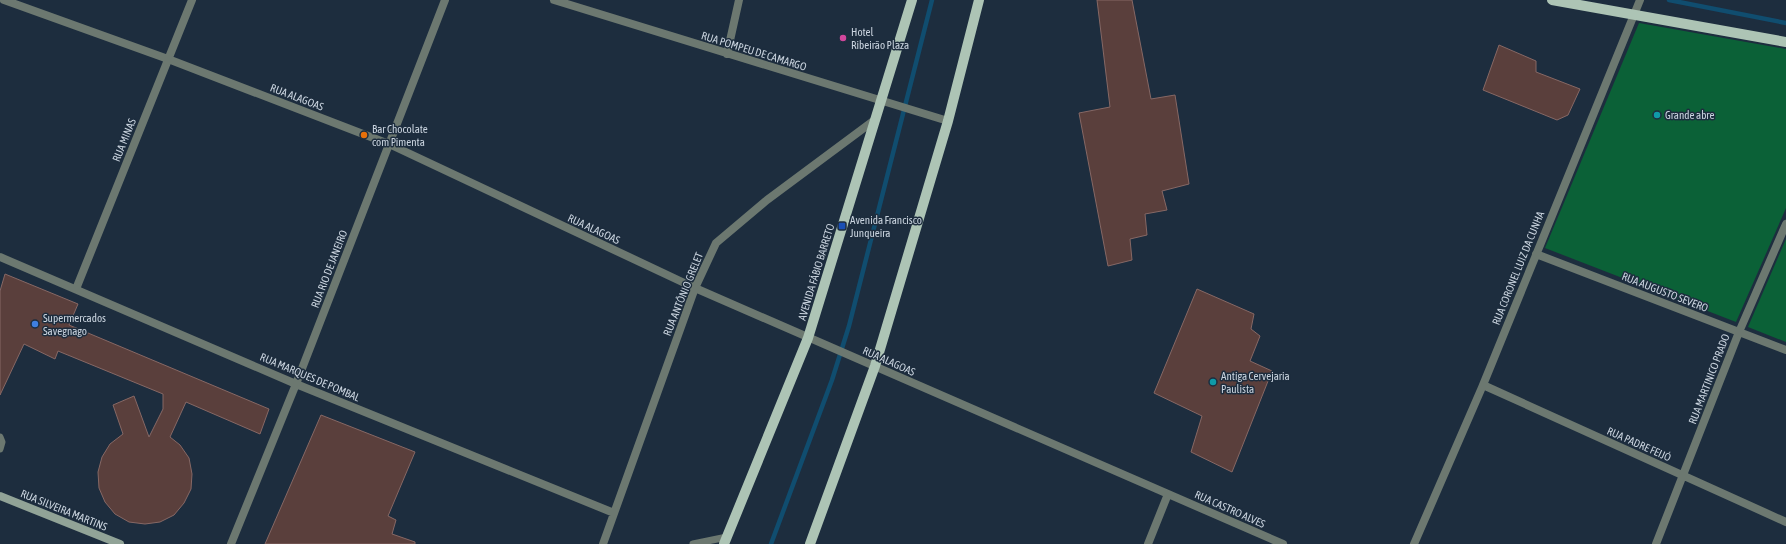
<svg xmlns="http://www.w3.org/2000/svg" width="1786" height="544" font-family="'Asap Condensed',sans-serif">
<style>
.green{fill:#0b6137}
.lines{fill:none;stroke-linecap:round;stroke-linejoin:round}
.stream{stroke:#104d6f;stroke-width:4.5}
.building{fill:#5a3f3c;stroke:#866865}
.service{stroke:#6c7870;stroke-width:7}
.minor{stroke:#6c7870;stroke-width:8}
.secondary{stroke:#91a397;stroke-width:8}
.primary{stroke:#adc4b5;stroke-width:10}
.hotel-dot{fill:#d1479c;stroke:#1d2d3e;stroke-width:1.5}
.culture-dot{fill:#0f9aa8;stroke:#1d2d3e;stroke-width:1.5}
.food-dot{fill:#e8710a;stroke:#1d2d3e;stroke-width:1.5}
.transit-dot{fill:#1a4fb4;stroke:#1d2d3e;stroke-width:1.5}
.shop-dot{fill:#3f7fe0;stroke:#1d2d3e;stroke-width:1.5}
.labels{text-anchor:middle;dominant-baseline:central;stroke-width:3;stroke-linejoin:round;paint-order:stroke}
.poi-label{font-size:11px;fill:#cad4df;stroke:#1d2d3e;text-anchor:start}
.street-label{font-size:11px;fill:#cad4df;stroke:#1d2d3e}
</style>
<rect width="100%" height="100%" fill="#1d2d3e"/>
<!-- green -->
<path class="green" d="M 1639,23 L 1786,49 L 1786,208 L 1736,322 L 1545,248 Z
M 1786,239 L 1786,342 L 1748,327 Z"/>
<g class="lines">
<!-- stream -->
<path class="stream" d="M 1669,0 L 1786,23
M 771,544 L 832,380 L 849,326 L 932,0"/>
</g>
<!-- building -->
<path class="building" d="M 1097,0 L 1132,0 L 1151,99 L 1175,95 L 1189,184 L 1162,191 L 1167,210 L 1145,214 L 1147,235 L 1130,239 L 1132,260 L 1108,266 L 1079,113 L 1110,107 Z
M 1499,45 L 1536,61 L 1536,72 L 1580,89 L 1568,115 L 1557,120 L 1483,90 Z
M 5,274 L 78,304 L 69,325 L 269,409 L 260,434 L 186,402 L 170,437 L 180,445 L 189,458 L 192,474 L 191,489 L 184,503 L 174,515 L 160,522 L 145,524 L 129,522 L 115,514 L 105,502 L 99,488 L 98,472 L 102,457 L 110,444 L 123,434 L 113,405 L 134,396 L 149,437 L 163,409 L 163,394 L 58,351 L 55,359 L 24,344 L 0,395 L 0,291 Z
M 1197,289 L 1254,314 L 1251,329 L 1260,336 L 1250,361 L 1272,371 L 1232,472 L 1191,452 L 1202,416 L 1154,393 Z
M 321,415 L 415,452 L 388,516 L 396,520 L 392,534 L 415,542 L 415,544 L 265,544 Z"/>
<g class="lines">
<!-- service -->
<path class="service" d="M 0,437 L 2,442 L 0,449
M 693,544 L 727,537"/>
<!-- minor -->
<path class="minor" d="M 4,0 L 168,59 L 389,144 L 695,288 L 1283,544
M 554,0 L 948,121
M 727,54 L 739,0
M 1536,254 L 1786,350
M 0,257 L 296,384 L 614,513
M 76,289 L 192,0
M 1483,385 L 1786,522
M 231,544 L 296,384 L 445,0
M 603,544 L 695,288 L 716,243 L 767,200 L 876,119
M 1148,544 L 1168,494
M 1414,544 L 1483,385 L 1640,0
M 1656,544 L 1739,332 L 1786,224"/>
<!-- secondary -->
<path class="secondary" d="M 0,496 L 120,544"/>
<!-- primary -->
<path class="primary" d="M 1552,0 L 1786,42
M 724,544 L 808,338 L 912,0
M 810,544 L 875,366 L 948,121 L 979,0"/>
</g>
<!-- markers -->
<circle class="hotel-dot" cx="843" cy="38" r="4"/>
<g class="culture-dot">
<circle cx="1657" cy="115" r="4"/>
<circle cx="1213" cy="382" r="4"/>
</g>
<circle class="food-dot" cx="364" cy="135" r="4"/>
<rect class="transit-dot" x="838" y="222" width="8" height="8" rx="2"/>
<circle class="shop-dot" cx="35" cy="324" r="4"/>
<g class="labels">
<!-- poi labels -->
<g class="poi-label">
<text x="851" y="32">Hotel<tspan x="851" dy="13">Ribeirão Plaza</tspan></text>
<text x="1665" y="115">Grande abre</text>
<text x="372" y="129">Bar Chocolate<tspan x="372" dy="13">com Pimenta</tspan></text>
<text x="850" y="220">Avenida Francisco<tspan x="850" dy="13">Junqueira</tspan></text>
<text x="43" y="318">Supermercados<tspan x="43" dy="13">Savegnago</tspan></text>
<text x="1221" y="376">Antiga Cervejaria<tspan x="1221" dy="13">Paulista</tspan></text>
</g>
<!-- street labels -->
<g class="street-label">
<text transform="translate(754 51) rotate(17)">RUA POMPEU DE CAMARGO</text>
<text transform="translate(297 97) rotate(21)">RUA ALAGOAS</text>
<text transform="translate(124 140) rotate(-68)">RUA MINAS</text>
<text transform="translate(594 229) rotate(25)">RUA ALAGOAS</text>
<text transform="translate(1518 268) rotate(-68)">RUA CORONEL LUIZ DA CUNHA</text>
<text transform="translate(329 269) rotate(-69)">RUA RIO DE JANEIRO</text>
<text transform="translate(816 272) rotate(-73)">AVENIDA FÁBIO BARRETO</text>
<text transform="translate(1665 292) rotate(21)">RUA AUGUSTO SEVERO</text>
<text transform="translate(683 294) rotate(-68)">RUA ANTÔNIO GRELET</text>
<text transform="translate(889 361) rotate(24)">RUA ALAGOAS</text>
<text transform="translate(310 377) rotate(23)">RUA MARQUES DE POMBAL</text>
<text transform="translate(1709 379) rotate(-69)">RUA MARTINICO PRADO</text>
<text transform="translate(1639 444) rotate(24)">RUA PADRE FEIJÓ</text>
<text transform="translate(1230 509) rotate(24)">RUA CASTRO ALVES</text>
<text transform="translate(64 510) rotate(22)">RUA SILVEIRA MARTINS</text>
</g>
</g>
</svg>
